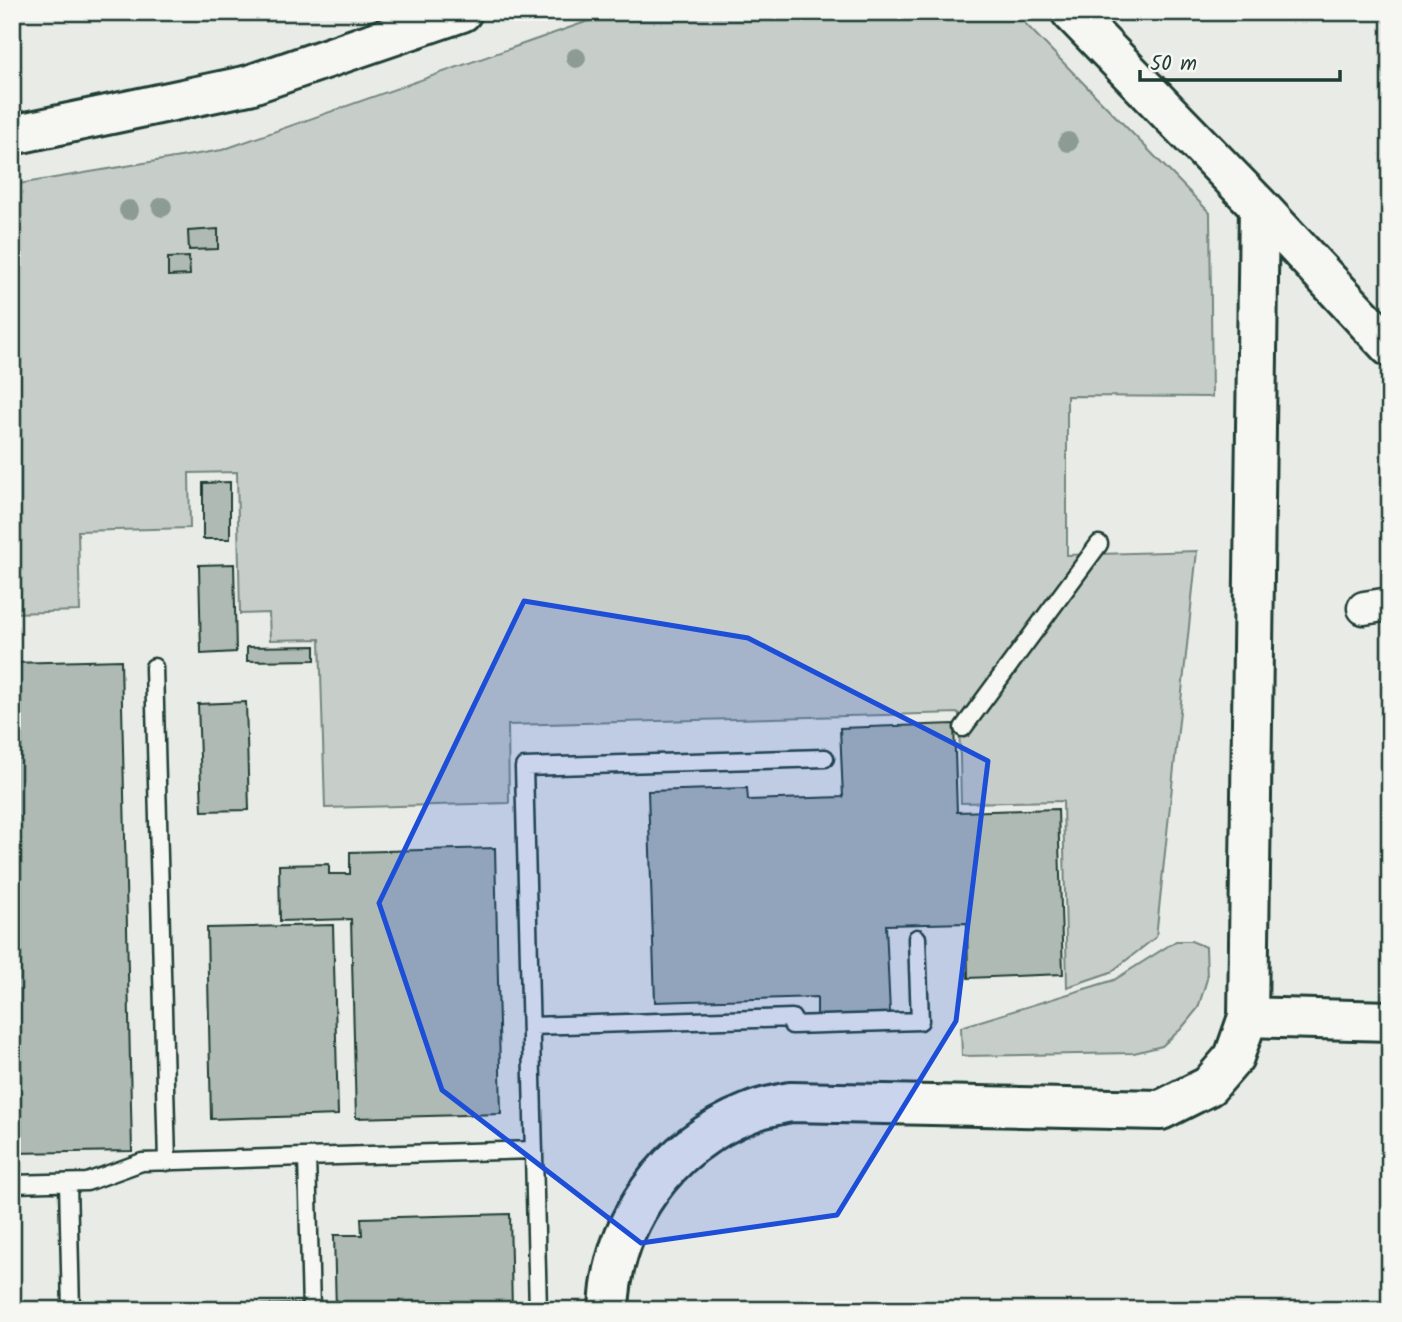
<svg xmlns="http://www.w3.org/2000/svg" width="1402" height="1322" font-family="Kalam,sans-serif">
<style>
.green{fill:#c7cec9;stroke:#73867e;stroke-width:2}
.building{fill:#b0bab5;stroke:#1f3d34;stroke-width:2}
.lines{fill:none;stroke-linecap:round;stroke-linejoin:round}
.service-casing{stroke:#1f3d34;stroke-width:21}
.minor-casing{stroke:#1f3d34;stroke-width:37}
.tertiary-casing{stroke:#1f3d34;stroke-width:44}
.service{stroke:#f6f6f2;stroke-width:16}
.minor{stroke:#f6f6f2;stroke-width:32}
.tertiary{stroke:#f6f6f2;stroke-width:38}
.tree{fill:#8d9b95}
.marked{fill:#1d4ed8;fill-opacity:0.2;stroke:#1d4ed8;stroke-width:5;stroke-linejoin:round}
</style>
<rect width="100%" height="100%" fill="#e9ebe7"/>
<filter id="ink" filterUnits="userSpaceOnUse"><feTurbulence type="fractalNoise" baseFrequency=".0143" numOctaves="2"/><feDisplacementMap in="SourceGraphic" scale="14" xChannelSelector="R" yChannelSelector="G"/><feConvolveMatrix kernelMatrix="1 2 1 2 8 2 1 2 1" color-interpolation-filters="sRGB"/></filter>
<g filter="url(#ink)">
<!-- green -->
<path class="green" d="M 614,12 L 1014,12 L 1210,213 L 1212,397 L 1067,396 L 1067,555 L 1197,551 L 1156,937 L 1111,972 L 1067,987 L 1063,801 L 961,803 L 959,713 L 508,725 L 509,803 L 325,808 L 320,639 L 270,640 L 269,613 L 240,614 L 237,472 L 189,473 L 190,528 L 78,531 L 80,611 L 12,613 L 12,185 L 222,150 Z
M 1176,941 L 1191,941 L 1206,947 L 1207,979 L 1198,1008 L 1181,1029 L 1162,1046 L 1134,1053 L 962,1056 L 961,1027 L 1114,980 Z"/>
<!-- building -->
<path class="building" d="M 218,229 L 218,249 L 189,250 L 188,231 Z
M 189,257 L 190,275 L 168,276 L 168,258 Z
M 230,482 L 230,539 L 203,539 L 203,483 Z
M 234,564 L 236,652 L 201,654 L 199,565 Z
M 315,646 L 315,660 L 247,661 L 247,647 Z
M 121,660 L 132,1151 L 12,1153 L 12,663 Z
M 246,702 L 249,810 L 202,811 L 198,704 Z
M 954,724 L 957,812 L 1058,809 L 1063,974 L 968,978 L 967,923 L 886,925 L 890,1013 L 817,1016 L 817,997 L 655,1002 L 648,791 L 747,788 L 748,800 L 843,797 L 840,728 Z
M 495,848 L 501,1114 L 356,1118 L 351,919 L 280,921 L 279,865 L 329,864 L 329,874 L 350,874 L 350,852 Z
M 333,925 L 338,1115 L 211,1119 L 207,928 Z
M 510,1214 L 512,1310 L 336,1310 L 334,1235 L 362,1235 L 361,1218 Z
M 300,1304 L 300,1310 L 259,1310 L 259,1305 Z"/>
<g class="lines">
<!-- service casing -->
<g class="service-casing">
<path id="service" d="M 154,667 L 167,1162
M 963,728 L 1099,544
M 531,1026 L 792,1018 L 792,1025 L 920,1021 L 917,938
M 307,1157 L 311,1310
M 68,1183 L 71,1310
M 12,1184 L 87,1182 L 142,1162 L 534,1150
M 538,1310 L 524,767 L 825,758"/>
</g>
<!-- minor casing -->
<g class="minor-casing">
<path id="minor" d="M 1364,608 L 1390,604"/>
</g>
<!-- tertiary casing -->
<g class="tertiary-casing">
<path id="tertiary" d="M 1071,12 L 1259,206 L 1390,347
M 12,135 L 249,85 L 462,12
M 1248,1017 L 1390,1021
M 609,1310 C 612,1222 667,1145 749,1113 C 762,1107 777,1105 790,1102 L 1161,1110 L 1209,1086 L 1234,1057 L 1248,1017 L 1259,206"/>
</g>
<!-- service -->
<use href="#service" class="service"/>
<!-- minor -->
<use href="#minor" class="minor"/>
<!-- tertiary -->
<use href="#tertiary" class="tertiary"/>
</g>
<!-- trees -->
<g class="tree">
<circle cx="576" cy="58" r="10"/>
<circle cx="1068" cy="142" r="10"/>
<circle cx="162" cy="207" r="10"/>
<circle cx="129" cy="210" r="10"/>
</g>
</g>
<!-- marked area -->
<path class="marked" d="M 524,601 L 748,638 L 988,761 L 956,1021 L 837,1215 L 641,1243 L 442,1090 L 379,903 Z"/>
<!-- margin -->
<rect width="1402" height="1322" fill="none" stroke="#f6f6f2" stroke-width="42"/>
<rect x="21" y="21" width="1360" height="1280" fill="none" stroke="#1f3d34" stroke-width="2.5" filter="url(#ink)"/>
<!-- scale -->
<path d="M1140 70v10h200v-10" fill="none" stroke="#1f3d34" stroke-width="3.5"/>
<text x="1150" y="70" font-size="21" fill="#1f3d34" stroke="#f6f6f2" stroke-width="5" paint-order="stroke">50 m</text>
</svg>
